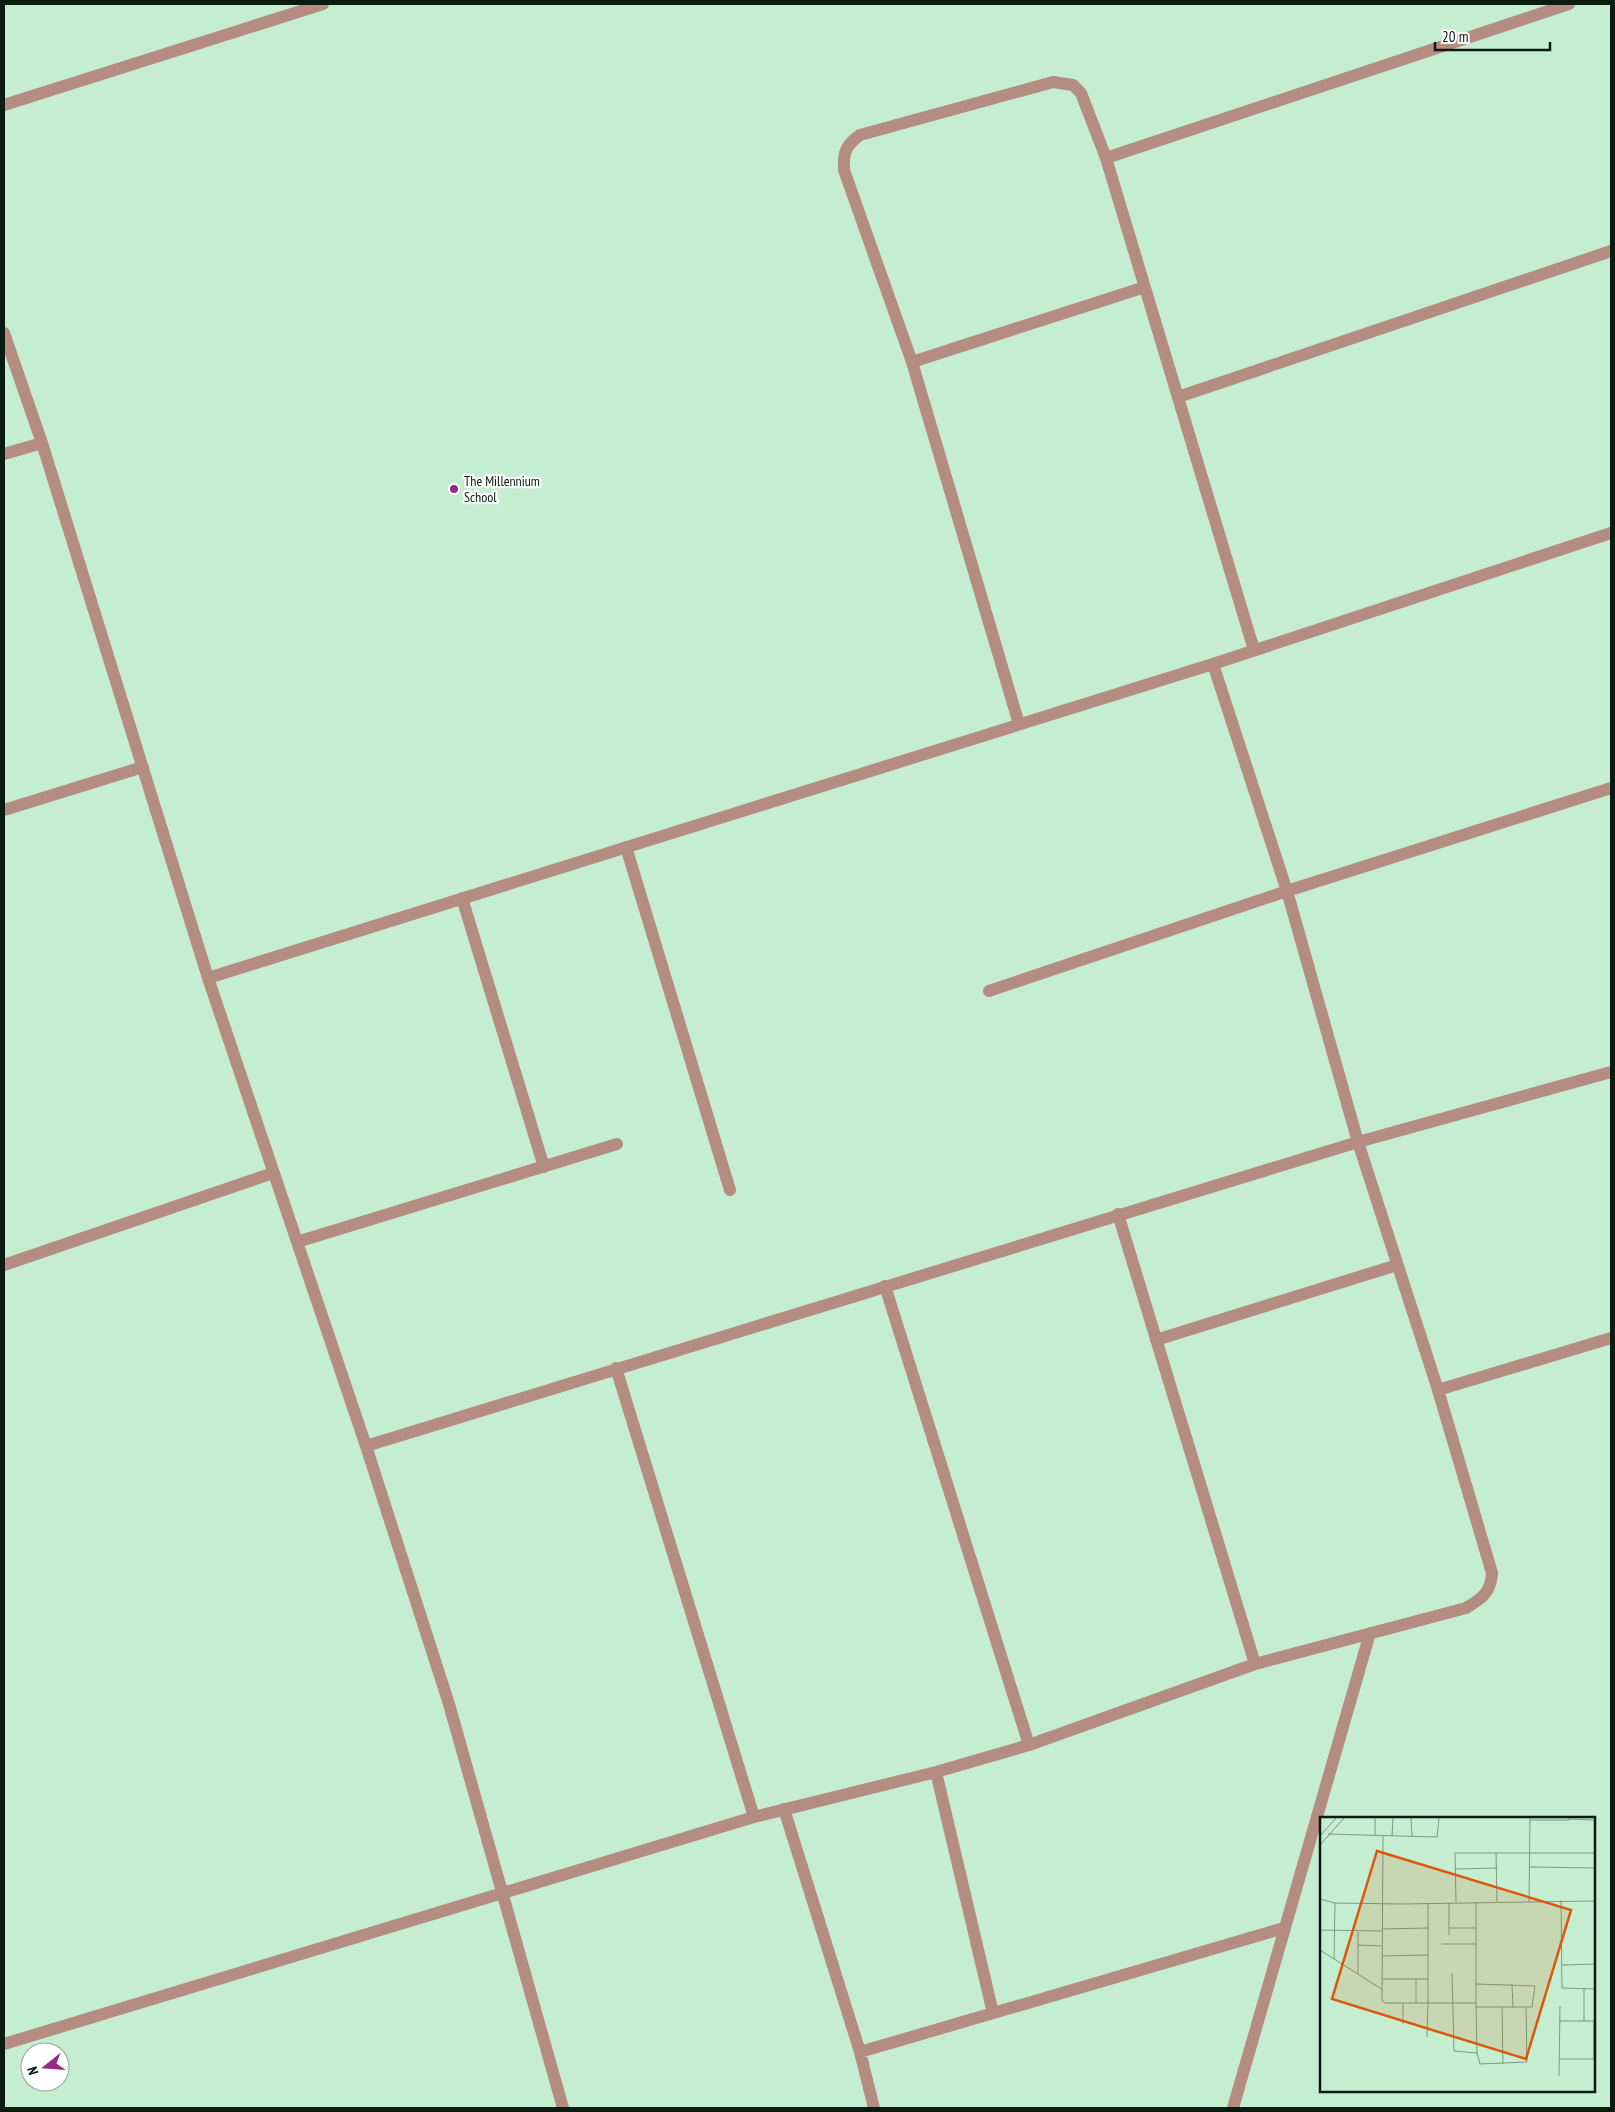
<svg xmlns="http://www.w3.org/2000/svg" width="1615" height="2112" font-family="'PT Sans Narrow',sans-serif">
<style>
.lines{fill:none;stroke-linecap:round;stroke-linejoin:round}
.minor{stroke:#b58c82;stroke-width:12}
.poi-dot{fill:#972989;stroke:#fff;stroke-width:2}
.labels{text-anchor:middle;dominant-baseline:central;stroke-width:4.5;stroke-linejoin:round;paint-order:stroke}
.poi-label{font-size:14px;fill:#0b1b10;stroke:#fff;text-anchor:start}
.inset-road{fill:none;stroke:#7a9a83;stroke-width:1}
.view{fill:#dd560c;fill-opacity:0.15;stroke:#dd560c;stroke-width:2.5}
.inset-edge{fill:none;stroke:#0b1b10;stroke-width:2.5}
</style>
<rect width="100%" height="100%" fill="#c4eecf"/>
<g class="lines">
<!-- minor -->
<path class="minor" d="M 4,105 L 323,4
M 1106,158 L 1569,4
M 4,333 L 42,443 L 208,978 L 366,1446 L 449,1704 L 563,2108
M 912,362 L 1145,287
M 1178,397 L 1611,251
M 4,454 L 42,443
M 1213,664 L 1611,533
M 1019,724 L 912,362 L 844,170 C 843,152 846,145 860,135 L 1053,82 L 1073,85 L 1081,93 L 1106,158 L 1254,650
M 4,810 L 143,767
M 626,847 L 730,1190
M 462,898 L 544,1167
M 208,978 L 1213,664 L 1287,891 L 1358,1142 L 366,1446
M 989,991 L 1287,891 L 1611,788
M 1118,1214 L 1255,1664
M 297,1242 L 617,1144
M 4,1265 L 273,1173
M 885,1286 L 1029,1745
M 1156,1340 L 1397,1265
M 616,1368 L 754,1817
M 1438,1390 L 1611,1338
M 936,1772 L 993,2013
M 784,1809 L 860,2052 L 874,2108
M 4,2044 L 754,1817 L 936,1772 L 1029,1745 L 1255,1664 L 1466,1608 C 1481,1599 1491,1593 1492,1573 L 1438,1390 L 1358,1142 L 1611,1072
M 860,2052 L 1284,1928
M 1233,2108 L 1370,1633"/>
</g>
<!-- markers -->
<circle class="poi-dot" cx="454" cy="489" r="5"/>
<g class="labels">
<!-- poi labels -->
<g class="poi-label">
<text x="464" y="481">The Millennium<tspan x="464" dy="16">School</tspan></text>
</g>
</g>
<!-- overview -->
<g transform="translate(1320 1817)">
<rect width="275" height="275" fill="#c4eecf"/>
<path class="inset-road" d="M 91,1 L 92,19M 248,2 L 275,3M 210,3 L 250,3M 8,17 L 117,20 L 119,1M 0,19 L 16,1M 55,19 L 55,1M 63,19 L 62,183 L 65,186 L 108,186 L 107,220M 72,19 L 73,1M 0,28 L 24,1M 176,36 L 177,85M 210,50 L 275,51M 135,52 L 177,51M 0,82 L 15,86 L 82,87 L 275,84M 241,83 L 242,171 L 275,172M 136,85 L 135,36 L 275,36M 209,85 L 210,1M 108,86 L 108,186 L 156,186 L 156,85M 129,111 L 156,111M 63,112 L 108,111M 0,113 L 63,114M 129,118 L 129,86M 121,127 L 156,127M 38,128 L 62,129M 0,133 L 63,173M 62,139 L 108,138M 14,142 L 15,86M 242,148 L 275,147M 132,156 L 134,234 L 157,236M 38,157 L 38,115M 63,162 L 108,162M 96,162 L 96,186M 156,167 L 215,169 L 212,190 L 156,190M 192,167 L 193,191M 264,172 L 264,204M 156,186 L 157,236 L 160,247 L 207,245 L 206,191M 182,190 L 183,247M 240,204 L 275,204M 274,204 L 274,242M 83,207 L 83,186M 239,242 L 275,242M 239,259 L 240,189"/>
<path class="view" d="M 57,34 L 251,93 L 206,242 L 12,182 Z"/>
<rect width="275" height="275" class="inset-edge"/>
</g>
<!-- border -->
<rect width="1615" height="2112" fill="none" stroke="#0b1b10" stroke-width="10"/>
<!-- north arrow -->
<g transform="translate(45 2067) rotate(253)"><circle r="24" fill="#ffffff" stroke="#9da49f"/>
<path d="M0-4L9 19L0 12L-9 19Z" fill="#972989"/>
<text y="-8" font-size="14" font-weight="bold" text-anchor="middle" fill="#0b1b10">N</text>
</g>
<!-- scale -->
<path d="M1435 42v8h115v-8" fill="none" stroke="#0b1b10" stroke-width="2.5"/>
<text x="1442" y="42" font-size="15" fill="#0b1b10" stroke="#ffffff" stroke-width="4" paint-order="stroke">20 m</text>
</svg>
